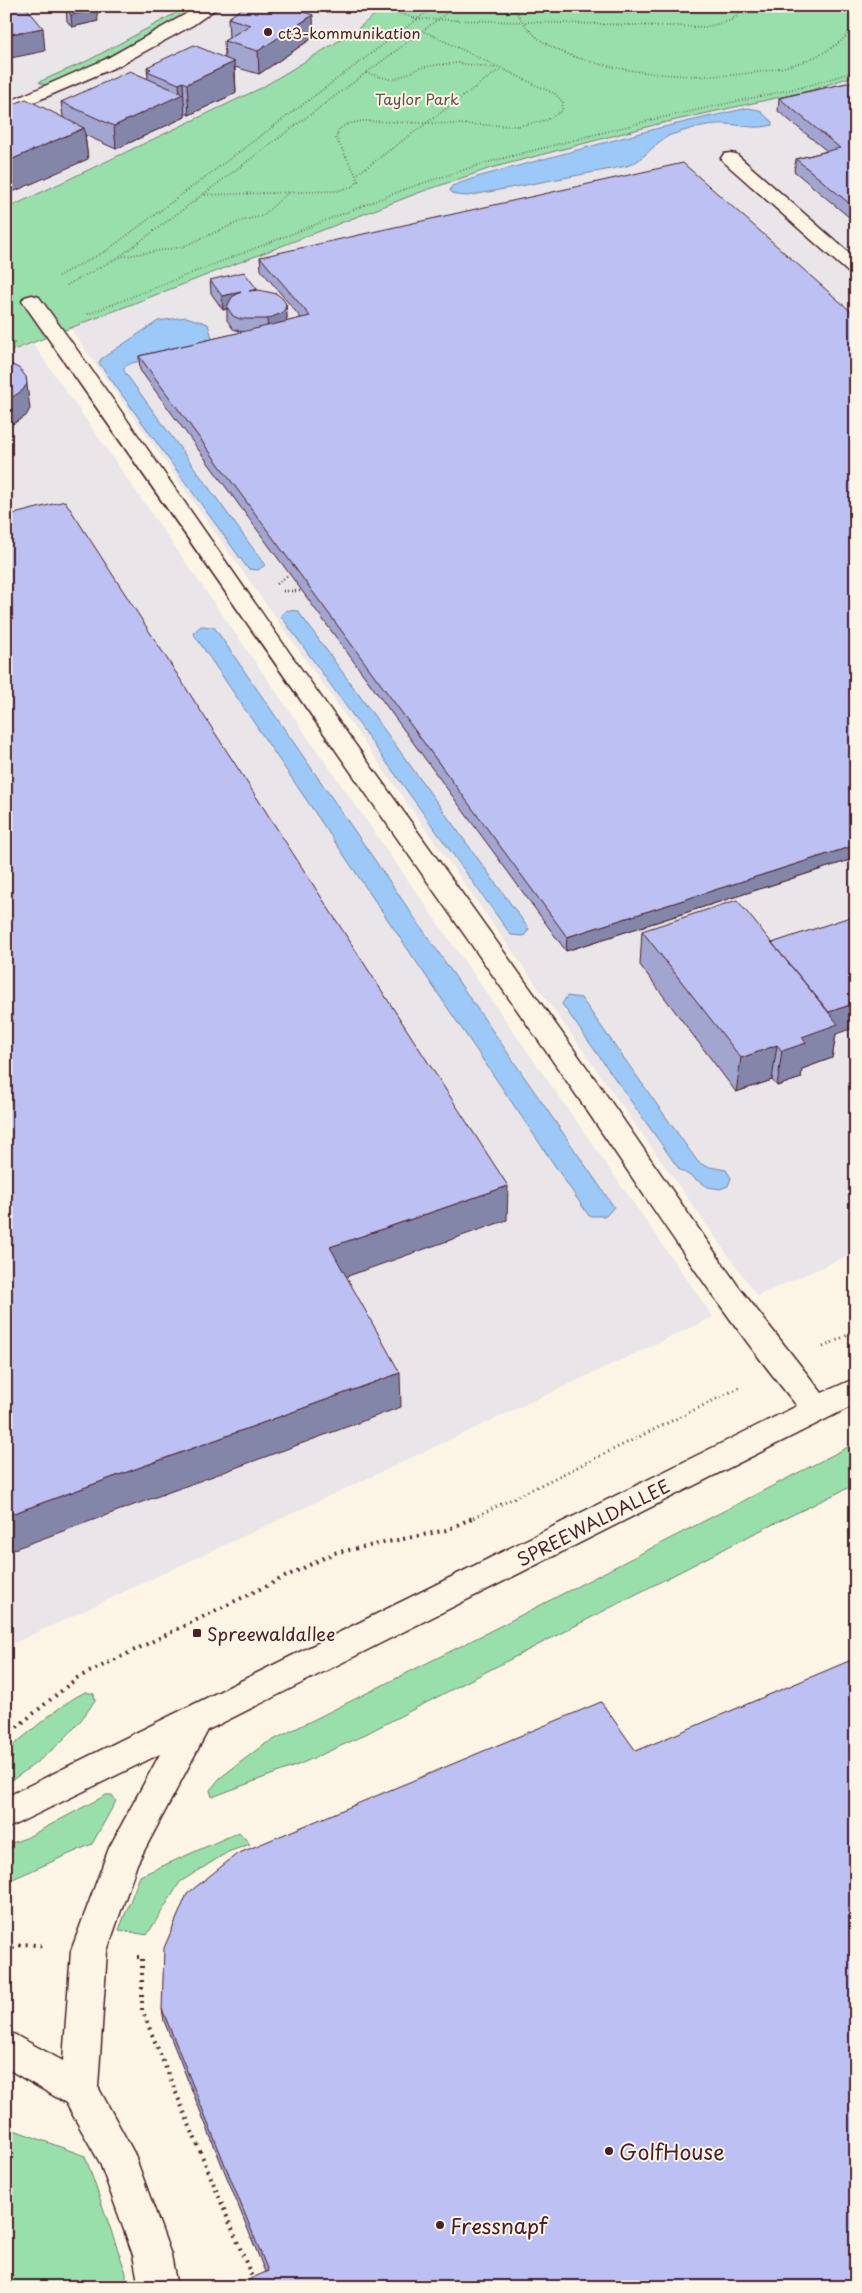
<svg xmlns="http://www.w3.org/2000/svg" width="862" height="2293" font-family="'Playpen Sans',sans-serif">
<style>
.built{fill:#e9e5e9}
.green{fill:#99dfac;stroke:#727f6c}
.water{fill:#9cc9f7;stroke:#7b85a5}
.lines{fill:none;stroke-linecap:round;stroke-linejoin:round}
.minor-casing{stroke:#4a1f2b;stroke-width:3}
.path-far3{stroke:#4a1f2b;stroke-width:2;stroke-dasharray:0.5 2.5;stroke-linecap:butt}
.path-far2{stroke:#4a1f2b;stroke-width:2.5;stroke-dasharray:1 3;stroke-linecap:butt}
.path-far1{stroke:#4a1f2b;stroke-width:3;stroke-dasharray:1 4;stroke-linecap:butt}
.path{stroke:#4a1f2b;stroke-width:4;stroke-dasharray:2 5;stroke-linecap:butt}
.minor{fill:#fcf5e5;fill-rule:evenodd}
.wall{fill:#a2a5d0;stroke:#4a1f2b}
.shaded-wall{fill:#8486a9;stroke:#4a1f2b}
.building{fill:#bcc0f2;stroke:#4a1f2b}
.poi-dot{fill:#4a1f2b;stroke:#fcf5e5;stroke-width:2}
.labels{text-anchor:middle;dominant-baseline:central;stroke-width:4;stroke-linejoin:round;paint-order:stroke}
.far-poi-label{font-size:15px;fill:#4a1f2b;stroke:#fcf5e5;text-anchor:start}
.far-park-label{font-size:15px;fill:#5e4f4b;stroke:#fcf5e5}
.street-label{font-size:18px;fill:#4a1f2b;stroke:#fcf5e5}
.poi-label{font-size:18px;fill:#4a1f2b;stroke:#fcf5e5;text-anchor:start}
.near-poi-label{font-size:21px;fill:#4a1f2b;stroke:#fcf5e5;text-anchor:start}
</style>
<rect width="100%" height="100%" fill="#fcf5e5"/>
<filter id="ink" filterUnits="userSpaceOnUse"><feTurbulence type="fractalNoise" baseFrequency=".02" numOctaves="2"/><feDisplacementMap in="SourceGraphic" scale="10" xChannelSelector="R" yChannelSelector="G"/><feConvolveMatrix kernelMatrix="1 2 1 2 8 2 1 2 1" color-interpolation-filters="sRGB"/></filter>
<g filter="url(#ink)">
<!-- built -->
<path class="built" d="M 6,6 L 385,6 L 355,31 L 261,88 L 6,209 Z
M 856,76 L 856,1252 L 757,1296 L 70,328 L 418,193 L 491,168 L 658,124 L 812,90 Z
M 33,344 L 713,1317 L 6,1647 L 6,355 Z"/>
<!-- green -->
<path class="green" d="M 189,6 L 200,6 L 96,63 L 45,85 L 39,82 L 89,60 Z
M 385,6 L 856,6 L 856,75 L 812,90 L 658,124 L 491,168 L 418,193 L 6,353 L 6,209 L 261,88 L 355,31 Z
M 856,1443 L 856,1484 L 753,1534 L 354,1740 L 298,1765 L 212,1797 L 210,1790 L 220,1778 L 263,1745 L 461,1646 Z
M 85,1692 L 94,1694 L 95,1700 C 73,1736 41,1761 6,1784 L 6,1751 C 32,1731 56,1707 85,1692 Z
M 106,1795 L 112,1795 L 116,1801 L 92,1844 L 6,1882 L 6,1845 L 26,1838 Z
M 239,1832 L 250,1844 L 228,1852 L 180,1882 L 147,1935 L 119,1930 L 140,1876 Z
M 6,2127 L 85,2156 L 126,2273 L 126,2287 L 6,2287 Z"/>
<!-- water -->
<path class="water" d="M 748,108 L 759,110 L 772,122 L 772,125 C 757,130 742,125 726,124 C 709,123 693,128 677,133 C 655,138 648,159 627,166 L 467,196 L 456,195 L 450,191 L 452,186 L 477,177 L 659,128 Z
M 186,317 L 208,324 L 212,338 L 197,349 L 132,363 L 124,367 L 124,371 L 265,565 L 258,570 L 248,569 L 99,363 L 101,359 L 158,321 Z
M 286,610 L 298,611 L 529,929 L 524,936 L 511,935 L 281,616 Z
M 201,626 L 214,627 L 614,1207 L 606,1216 L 589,1216 L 193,633 Z
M 567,996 L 581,998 L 698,1162 L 705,1166 L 726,1170 L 731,1178 L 728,1186 L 720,1189 L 708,1187 L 679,1169 L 562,1004 Z"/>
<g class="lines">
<!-- minor casing -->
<g class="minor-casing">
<path id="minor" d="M 200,6 L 220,6 L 193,25 L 118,66 L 6,114 L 6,103 L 106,59 Z
M 730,153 L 736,154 L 856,259 L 856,275 L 849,273 L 724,162 L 721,158 L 724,154 Z
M 32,295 L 39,297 L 118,407 L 291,655 L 600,1086 L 738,1286 L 822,1393 L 856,1378 L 856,1404 L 208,1730 L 137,1864 L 107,1951 L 98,2087 L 134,2153 L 171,2255 L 177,2287 L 139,2287 L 133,2255 L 100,2163 L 66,2103 L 6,2068 L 6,2030 L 63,2061 L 71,1951 L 109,1848 L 160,1754 L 6,1829 L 6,1797 L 797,1406 C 707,1296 632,1174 550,1057 C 374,806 199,553 22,301 L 25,297 Z"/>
</g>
<!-- path-far3 -->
<path class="path-far3" d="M 374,6 L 418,19 L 705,27 L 730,21 L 742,12 L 741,6
M 513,6 C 520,19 529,32 542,41 C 604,84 814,97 856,23
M 366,73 L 393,80 L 420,68 L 436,65 L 457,63 L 495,68
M 356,175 L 500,69
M 202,195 L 336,191 L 354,186 L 358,181 L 356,175 L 336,138 L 339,129 L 348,124 L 363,121 L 518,126 L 547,120 L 562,111 L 563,102 L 555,94 L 423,31
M 120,257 L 182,247 L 241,221 L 262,216 L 288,193
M 58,276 L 106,251 L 435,6
M 67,285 L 119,257 L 456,6
M 88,314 L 408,188 L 485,163 L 651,120 L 807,86 L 856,71
M 6,346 L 15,343"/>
<!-- path-far2 -->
<path class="path-far2" d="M 277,584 L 289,574
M 283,591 L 302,591"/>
<!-- path-far1 -->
<path class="path-far1" d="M 823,1347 L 856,1331
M 469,1520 L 743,1386"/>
<!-- path -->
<path class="path" d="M 6,1736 L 77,1678 L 334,1553 L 447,1530 L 472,1518
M 6,1951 L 24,1944 L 44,1946
M 137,1957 L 142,1957 L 142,2010 L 256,2287"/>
<!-- minor -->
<use href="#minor" class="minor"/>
</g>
<!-- wall -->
<path class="wall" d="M 66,9 L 98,21 L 72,27 L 67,21 Z
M 298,11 L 314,37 L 259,74 L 235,67 L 236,93 L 189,115 L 185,113 L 185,117 L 116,149 L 85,135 L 88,159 L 63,117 L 61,102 L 148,78 L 147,67 L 225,58 L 224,41 L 229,38 L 228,18 Z
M 856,81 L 856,223 L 794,171 L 796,159 L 827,151 L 778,111 L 779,98 Z
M 260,257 L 856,316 L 856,858 L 566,951 L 140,370 L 139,356 L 243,332 L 233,329 L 227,320 L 227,309 L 223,310 L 211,293 L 210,280 L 257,289 L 257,290 L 286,304 L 287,317 L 286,322 L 301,318 L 261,270 Z
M 642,931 L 836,1034 L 832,1058 L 802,1069 L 801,1078 L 777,1086 L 772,1080 L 736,1092 L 640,965 Z
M 162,2009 L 856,2287 L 265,2272 L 164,2021 Z"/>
<!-- shaded-wall -->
<path class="shaded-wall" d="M 293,6 L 298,6 L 298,25 L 313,15 L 314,37 L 259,74 L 258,51 L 290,8 Z
M 97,9 L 98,21 L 72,27 L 71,15 Z
M 43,28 L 45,51 L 6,59 L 6,35 Z
M 234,62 L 236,93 L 189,115 L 187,84 Z
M 183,82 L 185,117 L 116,149 L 114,126 L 180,95 L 179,84 Z
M 84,128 L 88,159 L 6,195 L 6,162 Z
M 241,292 L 227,307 L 227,309 L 223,310 L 222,296 Z
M 286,304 L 287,317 L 286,322 L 268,333 L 267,319 Z
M 26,377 L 30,409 L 26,416 L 6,428 L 6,401 Z
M 856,845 L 856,858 L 566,951 L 567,937 Z
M 856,1003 L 856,1027 L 836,1034 L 832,1058 L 802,1069 L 801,1078 L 777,1086 L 782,1051 L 802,1037 L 823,1014 Z
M 777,1045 L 772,1080 L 736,1092 L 741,1058 Z
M 508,1186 L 507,1220 L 331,1282 L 330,1247 Z
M 400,1373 L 401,1407 L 6,1552 L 6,1516 Z"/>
<!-- building -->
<path class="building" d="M 6,6 L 25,6 L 43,28 L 6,35 Z
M 80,6 L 94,6 L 97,9 L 71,15 L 66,9 Z
M 246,6 L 293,6 L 290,8 L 313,15 L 258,51 L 224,41 L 250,25 L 228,18 Z
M 194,45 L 234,62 L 187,84 L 183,82 L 179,84 L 147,71 L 151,69 L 147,67 Z
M 130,71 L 183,94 L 114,126 L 61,102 Z
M 856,81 L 856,209 L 796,159 L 840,148 L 779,98 Z
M 26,99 L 84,128 L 6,162 L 6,107 Z
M 683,163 L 856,316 L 856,845 L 567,937 L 139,356 L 310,316 L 260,257 Z
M 244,272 L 257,289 L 249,291 L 259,290 L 277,294 L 283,299 L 286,304 L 285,309 L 282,313 L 267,319 L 240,319 L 233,316 L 227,307 L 232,297 L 241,292 L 222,296 L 210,280 Z
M 6,364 L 11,364 L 20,369 L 26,377 L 27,384 L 22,391 L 6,401 Z
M 65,501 L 508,1186 L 330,1247 L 400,1373 L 6,1516 L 6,516 Z
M 737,900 L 838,1024 L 802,1037 L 806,1043 L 782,1051 L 777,1045 L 741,1058 L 642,931 Z
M 856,915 L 856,1003 L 829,1012 L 772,943 Z
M 856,1658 L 856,2287 L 245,2287 L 250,2279 L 268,2271 L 162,2009 L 164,1948 L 187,1894 L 237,1854 L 601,1702 L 636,1751 Z"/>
</g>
<!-- markers -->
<g class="poi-dot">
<circle cx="268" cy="32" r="5"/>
<rect x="192" y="1628" width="10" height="10" rx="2.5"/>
<circle cx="609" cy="2151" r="5"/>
<circle cx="440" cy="2225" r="5"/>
</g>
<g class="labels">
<!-- far-poi labels -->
<g class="far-poi-label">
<text x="278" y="32">ct3-kommunikation</text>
</g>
<!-- far-park labels -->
<g class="far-park-label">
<text x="417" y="98">Taylor Park</text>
</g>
<!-- street labels -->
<g class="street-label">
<text transform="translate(593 1522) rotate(-27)">SPREEWALDALLEE</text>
</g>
<!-- poi labels -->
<g class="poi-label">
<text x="207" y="1633">Spreewaldallee</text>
</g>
<!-- near-poi labels -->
<g class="near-poi-label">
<text x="619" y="2151">GolfHouse</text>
<text x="450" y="2225">Fressnapf</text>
</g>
</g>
<!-- margin -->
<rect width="862" height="2293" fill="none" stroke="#fcf5e5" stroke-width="25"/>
<rect x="12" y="12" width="837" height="2268" fill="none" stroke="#4a1f2b" stroke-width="2" filter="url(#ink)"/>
</svg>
